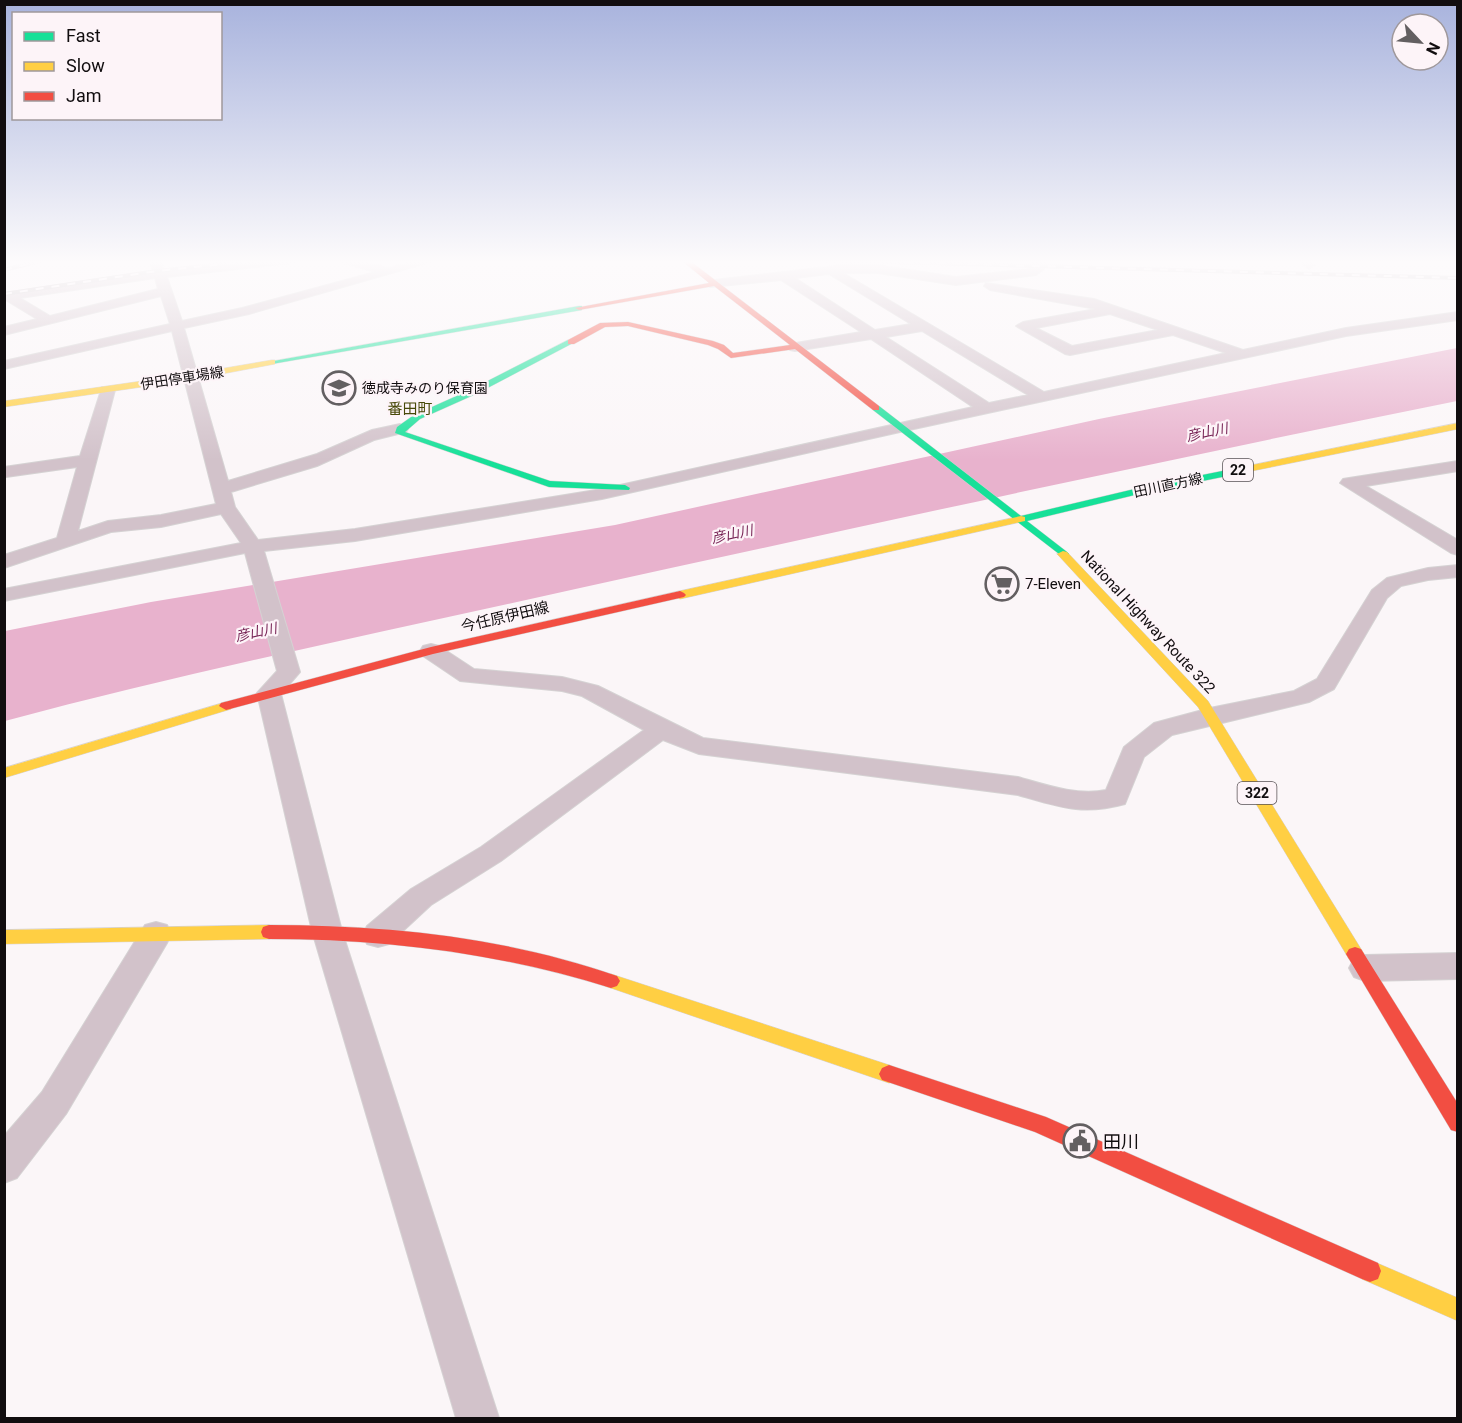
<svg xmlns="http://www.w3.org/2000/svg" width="1462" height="1423" font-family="Roboto,'Noto Sans JP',sans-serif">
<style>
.water{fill:#e8b2cd}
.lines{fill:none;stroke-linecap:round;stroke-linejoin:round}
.street-casing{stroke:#d5d2d3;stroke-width:2}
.fast-casing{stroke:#d5d2d3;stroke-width:1}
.slow-casing{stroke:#d5d2d3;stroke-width:1}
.jam-casing{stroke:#d5d2d3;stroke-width:1}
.street{fill:#d2c2ca;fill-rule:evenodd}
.fast{fill:#16e098;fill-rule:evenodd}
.slow{fill:#ffcf43;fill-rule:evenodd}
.jam{fill:#f24e42;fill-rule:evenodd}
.rail-casing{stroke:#c0b6bb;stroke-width:4}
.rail{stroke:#fdf4f8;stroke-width:2;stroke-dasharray:8;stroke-linecap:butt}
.labels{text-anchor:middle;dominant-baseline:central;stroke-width:4.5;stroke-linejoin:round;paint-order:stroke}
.far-street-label{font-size:14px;fill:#110d0f;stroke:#fdf4f8}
.far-poi-label{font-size:14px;fill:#110d0f;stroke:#fdf4f8;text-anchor:start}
.far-water-label{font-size:14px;font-style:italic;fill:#731d50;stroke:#fdf4f8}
.shield{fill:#fdf4f8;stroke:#585255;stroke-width:1.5}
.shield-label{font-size:14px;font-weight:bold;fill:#110d0f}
.far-quarter-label{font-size:15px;fill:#484909;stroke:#fdf4f8}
.poi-label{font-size:15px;fill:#110d0f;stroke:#fdf4f8;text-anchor:start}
.street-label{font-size:15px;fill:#110d0f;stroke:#fdf4f8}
.near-poi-label{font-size:18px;fill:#110d0f;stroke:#fdf4f8;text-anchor:start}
</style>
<rect width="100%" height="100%" fill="#fbf6f8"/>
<!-- water -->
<path class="water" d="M 1457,348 L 1457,401 C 1164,460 872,524 580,588 C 388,631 195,670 5,721 L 5,631 L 151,602 L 615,525 L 1099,419 Z"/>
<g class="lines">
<!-- street casing -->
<g class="street-casing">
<path id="street" d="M 149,260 L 161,260 L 164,270 L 254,260 L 297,260 L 291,263 L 167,277 L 182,321 L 242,308 L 375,272 L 334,260 L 357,260 L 389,268 L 416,260 L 437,260 L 249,314 L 184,328 L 228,481 L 317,454 L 372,430 L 400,424 L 408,429 L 406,432 L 374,440 L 317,466 L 231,492 L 235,507 L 258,540 L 355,529 L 602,489 L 973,407 L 871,339 L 795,351 L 790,350 L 788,347 L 790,344 L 861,332 L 781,280 L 710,287 L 708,284 L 714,280 L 851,264 L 878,265 L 956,277 L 1029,269 L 1036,260 L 1048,260 L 1043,270 L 1036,275 L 956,285 L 878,273 L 843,273 L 1044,392 L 1226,353 L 1173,335 L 1070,355 L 1065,354 L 1016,326 L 1023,322 L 1096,309 L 990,290 L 984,286 L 986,283 L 1094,299 L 1243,350 L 1346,328 L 1458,312 L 1458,320 L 1346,336 L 900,432 L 602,499 L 355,541 L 264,551 L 300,672 L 281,694 L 342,931 L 499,1418 L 456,1418 L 312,931 L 257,693 L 277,671 L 245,553 L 4,601 L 4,589 L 241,543 L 221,514 L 161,527 L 111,532 L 4,568 L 4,555 L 57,538 L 77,467 L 6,477 L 4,467 L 80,456 L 102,387 L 112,387 L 115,390 L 78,531 L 108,521 L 161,515 L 216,504 L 172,331 L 4,369 L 4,361 L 170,324 L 161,296 L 4,335 L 4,327 L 37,319 L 4,299 L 4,293 L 153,271 ZM 829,274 L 911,324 L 875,330 L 795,278 ZM 155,278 L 158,289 L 50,316 L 20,298 ZM 1110,314 L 1158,330 L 1072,346 L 1036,328 ZM 922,331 L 1028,395 L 989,403 L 886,337 Z
M 1298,260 L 1311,260 L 1315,265 L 1309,269 Z
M 1458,461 L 1458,471 L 1366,486 L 1458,540 L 1458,555 L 1451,553 L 1340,483 L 1343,479 L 1349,478 Z
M 1458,565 L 1458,577 L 1428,580 L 1401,586 L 1387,598 L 1334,689 L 1309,702 L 1172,735 L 1144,757 L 1125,804 C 1082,816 1060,807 1018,795 L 699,754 L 663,740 L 501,861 L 431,905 L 389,944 L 378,947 L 367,944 L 363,935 L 367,926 L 411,889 L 481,847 L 644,730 L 582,696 L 562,691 L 460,681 L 423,656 L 420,651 L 423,646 L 431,644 L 439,646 L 474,669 L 562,677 L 598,686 L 703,738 L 1018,777 C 1046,785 1077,796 1106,790 L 1124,747 L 1154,723 L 1210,708 L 1294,691 L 1317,679 L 1372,590 L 1387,578 L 1428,568 Z
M 156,922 L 167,925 L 171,934 L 167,943 L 66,1114 L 17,1178 L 4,1183 L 4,1136 L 42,1092 L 145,925 Z
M 1458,953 L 1458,979 L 1365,981 L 1354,977 L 1349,968 L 1354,959 L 1365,955 Z"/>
</g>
<!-- fast casing -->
<g class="fast-casing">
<path id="fast" d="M 579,306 L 582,306 L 582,310 L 272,364 L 268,362 Z
M 568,340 L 575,342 L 476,394 L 420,419 L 405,432 L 550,481 L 625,485 L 630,488 L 629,490 L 549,487 L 395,433 L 397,427 L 414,415 L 470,390 Z
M 873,406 L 879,406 L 1021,516 L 1143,487 L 1247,466 L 1252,469 L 1247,472 L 1143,493 L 1027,521 L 1067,552 L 1069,554 L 1063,557 L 873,410 Z"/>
</g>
<!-- slow casing -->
<g class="slow-casing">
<path id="slow" d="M 272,360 L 275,360 L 275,364 L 190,380 L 4,407 L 4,401 L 190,374 Z
M 1458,423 L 1458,429 L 1247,472 L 1242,469 L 1247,466 Z
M 1021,516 L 1025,517 L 1025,521 L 680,599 L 674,595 L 680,591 Z
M 1063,551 L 1067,552 L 1208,701 L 1361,949 L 1364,954 L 1361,959 L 1355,961 L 1349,959 L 1198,707 L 1059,556 L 1057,554 Z
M 226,702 L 233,706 L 231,709 L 4,778 L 4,768 Z
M 269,925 L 275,927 L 277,932 L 275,937 L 269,939 L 4,944 L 4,930 Z
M 611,974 L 889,1065 L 896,1068 L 899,1074 L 896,1080 L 889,1083 L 605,986 L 602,981 L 605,976 Z
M 1370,1260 L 1458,1298 L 1458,1321 L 1362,1279 L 1359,1271 L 1362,1263 Z"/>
</g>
<!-- jam casing -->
<g class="jam-casing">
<path id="jam" d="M 681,260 L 689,260 L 879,406 L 879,410 L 873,410 L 795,349 L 731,358 L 718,349 L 708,345 L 628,326 L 605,327 L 574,344 L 568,344 L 568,340 L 600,323 L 628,322 L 713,341 L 724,345 L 733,353 L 790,345 L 714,286 L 579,310 L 575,308 L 709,283 Z
M 680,591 L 684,593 L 686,595 L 684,597 L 433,654 L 226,710 L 219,706 L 221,703 L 431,647 Z
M 269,925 C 387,925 505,937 617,976 L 620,981 L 617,986 L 611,988 C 499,953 386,939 269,939 L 263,937 L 261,932 L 263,927 Z
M 1355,947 L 1361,949 L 1458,1104 L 1458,1132 L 1451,1130 L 1349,959 L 1346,954 L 1349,949 Z
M 889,1065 L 1046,1117 L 1378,1263 L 1381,1271 L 1378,1279 L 1370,1282 L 1362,1279 L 1035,1132 L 882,1080 L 879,1074 L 882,1068 Z"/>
</g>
<!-- street -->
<use href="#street" class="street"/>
<!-- fast -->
<use href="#fast" class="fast"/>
<!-- slow -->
<use href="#slow" class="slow"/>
<!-- jam -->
<use href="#jam" class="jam"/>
<!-- rail casing -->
<g class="rail-casing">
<path id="rail" d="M 824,260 L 1458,278
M 4,270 L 44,260
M 4,294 L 157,271 L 261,260"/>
</g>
<!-- rail -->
<use href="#rail" class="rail"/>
</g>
<!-- sky -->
<linearGradient id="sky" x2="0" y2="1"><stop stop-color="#a8b3dd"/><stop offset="0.57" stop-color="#fdfbfc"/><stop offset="1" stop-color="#fdfbfc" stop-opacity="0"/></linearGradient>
<rect width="1462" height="460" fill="url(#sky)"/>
<!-- icons -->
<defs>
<g id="school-ring" transform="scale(1.725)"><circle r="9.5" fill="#fdf4f8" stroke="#635f61" stroke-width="1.5"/><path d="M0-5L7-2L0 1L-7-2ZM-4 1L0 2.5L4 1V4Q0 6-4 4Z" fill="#635f61"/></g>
<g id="supermarket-ring" transform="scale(1.725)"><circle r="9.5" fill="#fdf4f8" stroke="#635f61" stroke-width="1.5"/><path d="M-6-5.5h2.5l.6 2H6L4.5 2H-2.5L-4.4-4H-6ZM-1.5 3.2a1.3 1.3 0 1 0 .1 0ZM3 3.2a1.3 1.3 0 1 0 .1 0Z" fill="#635f61"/></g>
<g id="civic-ring" transform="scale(1.725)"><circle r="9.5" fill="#fdf4f8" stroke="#635f61" stroke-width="1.5"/><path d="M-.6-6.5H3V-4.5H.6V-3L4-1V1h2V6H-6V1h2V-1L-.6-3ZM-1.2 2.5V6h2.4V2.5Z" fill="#635f61"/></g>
</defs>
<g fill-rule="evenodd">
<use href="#school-ring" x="339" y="388"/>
<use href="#supermarket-ring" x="1002" y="584"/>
<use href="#civic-ring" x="1080" y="1141"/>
</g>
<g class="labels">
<!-- far-street labels -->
<g class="far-street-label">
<text transform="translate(182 378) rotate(-9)">伊田停車場線</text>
<text transform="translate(1168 485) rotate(-12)">田川直方線</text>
</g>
<!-- far-poi labels -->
<g class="far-poi-label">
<text x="362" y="388">徳成寺みのり保育園</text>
</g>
<!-- far-water labels -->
<g class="far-water-label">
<text transform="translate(1207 432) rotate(-12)">彦山川</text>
<text transform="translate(732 534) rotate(-12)">彦山川</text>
<text transform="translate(256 632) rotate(-12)">彦山川</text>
</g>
<!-- shield labels -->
<g class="shield">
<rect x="1223" y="459" width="30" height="22" rx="4.5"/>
<rect x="1237.5" y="782" width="39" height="22" rx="4.5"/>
</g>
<g class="shield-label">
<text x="1238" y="470">22</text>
<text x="1257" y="793">322</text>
</g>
<!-- far-quarter labels -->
<g class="far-quarter-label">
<text x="410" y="409">番田町</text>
</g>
<!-- poi labels -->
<g class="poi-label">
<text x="1025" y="584">7-Eleven</text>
</g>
<!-- street labels -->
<g class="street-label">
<text transform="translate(505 617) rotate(-13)">今任原伊田線</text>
<text transform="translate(1148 622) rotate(47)">National Highway Route 322</text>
</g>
<!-- near-poi labels -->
<g class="near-poi-label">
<text x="1103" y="1141">田川</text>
</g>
</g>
<!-- border -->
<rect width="1462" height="1423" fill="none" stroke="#110d0f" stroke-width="12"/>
<!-- legend -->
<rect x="12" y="12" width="210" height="108" fill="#fdf4f8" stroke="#9f989b" stroke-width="1.5"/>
<rect x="24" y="32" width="30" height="9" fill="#16e098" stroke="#9f989b" stroke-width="1.5"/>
<text x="66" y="42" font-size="18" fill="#110d0f">Fast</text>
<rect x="24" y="62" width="30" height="9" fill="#ffcf43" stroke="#9f989b" stroke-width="1.5"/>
<text x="66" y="72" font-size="18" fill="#110d0f">Slow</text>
<rect x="24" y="92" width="30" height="9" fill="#f24e42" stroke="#9f989b" stroke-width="1.5"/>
<text x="66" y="102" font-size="18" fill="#110d0f">Jam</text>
<!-- north arrow -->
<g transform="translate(1420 42) rotate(116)"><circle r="28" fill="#fdf4f8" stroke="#9f989b" stroke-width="1.5"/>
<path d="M0-4.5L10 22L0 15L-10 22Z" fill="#635f61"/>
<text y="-9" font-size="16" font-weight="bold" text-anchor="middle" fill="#110d0f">N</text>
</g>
</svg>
